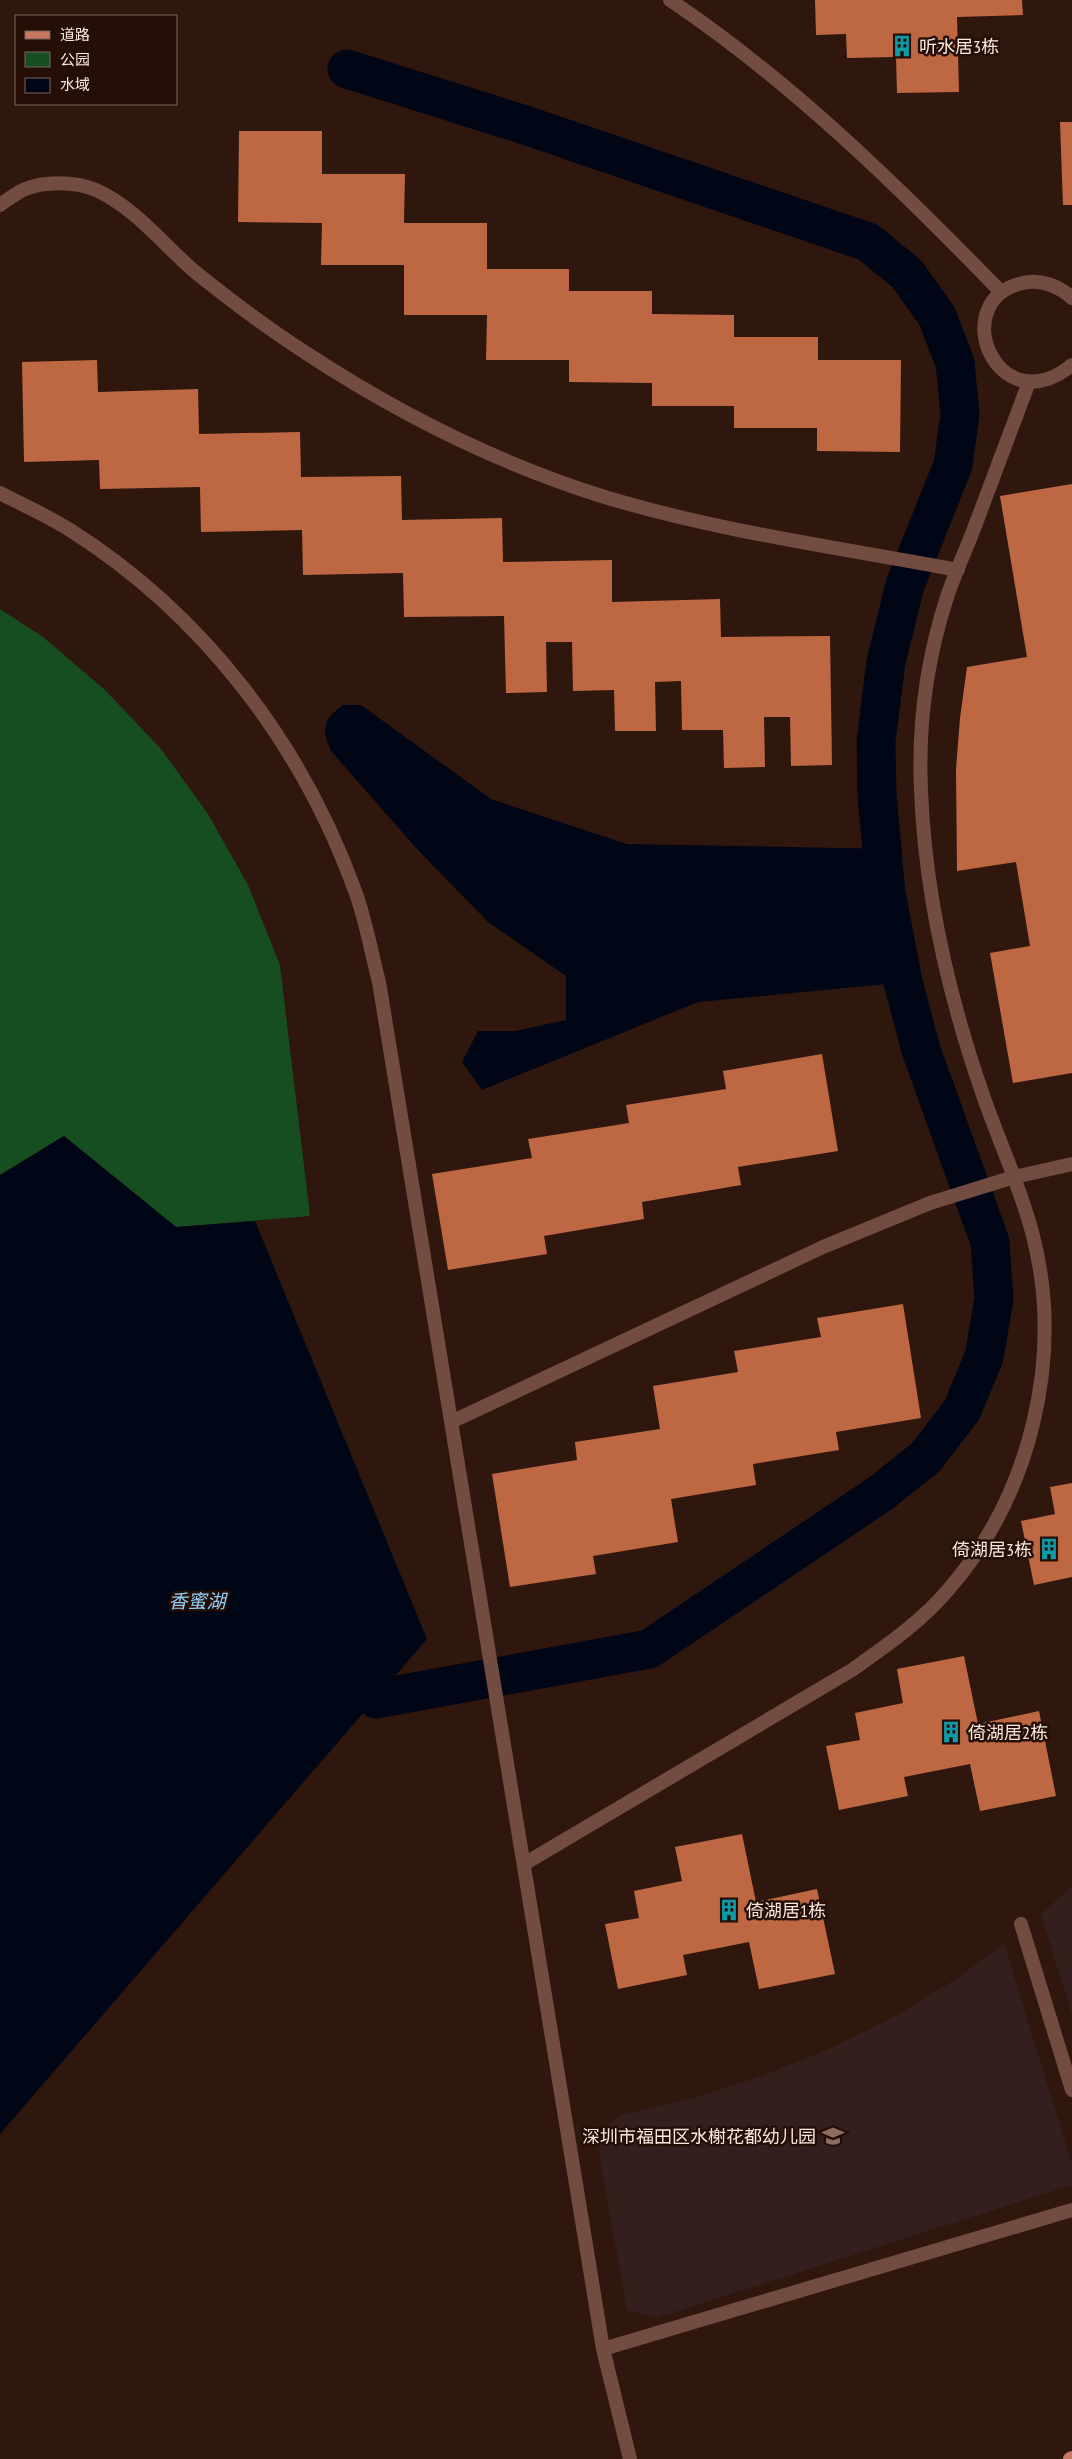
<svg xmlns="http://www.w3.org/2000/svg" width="1072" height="2459" font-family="'PT Sans Narrow','Noto Sans SC',sans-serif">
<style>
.education{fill:#33201e}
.green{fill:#164e20}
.water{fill:#000616}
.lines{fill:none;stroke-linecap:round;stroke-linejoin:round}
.canal{stroke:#000616;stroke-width:39}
.building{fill:#be6843}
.service{stroke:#724c41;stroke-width:14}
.primary{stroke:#c67861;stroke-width:14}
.labels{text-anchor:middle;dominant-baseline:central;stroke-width:5;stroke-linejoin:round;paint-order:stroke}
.poi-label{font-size:18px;fill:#f9e7e0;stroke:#250e05;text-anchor:start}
.water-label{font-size:19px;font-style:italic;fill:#90cffd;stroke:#250e05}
</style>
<rect width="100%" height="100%" fill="#2f170d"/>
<!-- education -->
<path class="education" d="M 1072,1887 L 1072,2015 L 1041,1914 Z
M 1004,1944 L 1072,2164 L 1072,2185 L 656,2318 L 627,2310 L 600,2161 L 599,2144 L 606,2127 L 619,2116 L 693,2098 L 762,2076 L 829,2049 L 894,2017 L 956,1979 Z"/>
<!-- green -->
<path class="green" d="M 0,609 L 43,637 L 105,690 L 161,749 L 208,814 L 248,885 L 280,965 L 310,1216 L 176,1227 L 64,1136 L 0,1175 Z"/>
<!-- water -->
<path class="water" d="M 343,705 L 361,705 L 491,799 L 627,844 L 896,849 L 918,981 L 698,1002 L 482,1090 L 462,1062 L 478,1031 L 515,1031 L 566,1020 L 566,976 L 488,922 L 417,849 L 331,751 C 321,728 323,720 343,705 Z
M 64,1136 L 176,1227 L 255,1221 L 427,1639 L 0,2134 L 0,1175 Z"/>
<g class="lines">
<!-- canal -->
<path class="canal" d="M 347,69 L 522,124 L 868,242 L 907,274 L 937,316 L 955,363 L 960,414 L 953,465 L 905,585 L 886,662 L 876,741 L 877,795 L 886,893 L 903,982 L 921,1050 L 990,1242 L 994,1299 L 984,1357 L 962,1410 L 926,1457 L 881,1493 L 649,1649 L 376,1699"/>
</g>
<!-- building -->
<path class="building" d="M 815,0 L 1022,0 L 1023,15 L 957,17 L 959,92 L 897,93 L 896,57 L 847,58 L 846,34 L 816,35 Z
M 1060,122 L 1072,122 L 1072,205 L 1063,205 Z
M 239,131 L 322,131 L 322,174 L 405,174 L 404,223 L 487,223 L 487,269 L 569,269 L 569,291 L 652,291 L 652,314 L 734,315 L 734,337 L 818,337 L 818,360 L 901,360 L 900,452 L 817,451 L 817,428 L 734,428 L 734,406 L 652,406 L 652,383 L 569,382 L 569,360 L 486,360 L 487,315 L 404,315 L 404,265 L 321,265 L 322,223 L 238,222 Z
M 97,360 L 98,392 L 198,389 L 199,434 L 300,432 L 301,477 L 401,476 L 402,520 L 502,518 L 503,562 L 612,560 L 612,602 L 720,599 L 721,637 L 830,636 L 832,765 L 791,766 L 790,717 L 764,717 L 765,767 L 724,768 L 723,730 L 682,730 L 681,681 L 655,682 L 656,731 L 615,731 L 614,690 L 573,691 L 572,642 L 546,642 L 547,692 L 506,693 L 504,616 L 404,617 L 403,573 L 303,575 L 302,530 L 201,532 L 200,487 L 100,489 L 99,460 L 24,462 L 22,362 Z
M 1072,484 L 1072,1073 L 1013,1083 L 990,953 L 1030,946 L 1016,862 L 957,871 L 956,769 L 960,718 L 967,667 L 1027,657 L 1000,496 Z
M 822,1054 L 838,1151 L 738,1167 L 741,1185 L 642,1202 L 644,1219 L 544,1236 L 547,1254 L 448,1270 L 432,1174 L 532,1158 L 528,1139 L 629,1123 L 626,1105 L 726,1089 L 723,1071 Z
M 903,1304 L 921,1418 L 836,1432 L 839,1450 L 753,1464 L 756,1485 L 671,1499 L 678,1542 L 593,1556 L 596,1574 L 510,1587 L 492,1474 L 577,1460 L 575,1442 L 660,1429 L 653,1386 L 738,1372 L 734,1351 L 821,1337 L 817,1318 Z
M 1072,1483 L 1072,1577 L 1034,1585 L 1021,1521 L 1055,1514 L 1050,1487 Z
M 964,1656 L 978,1724 L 1039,1711 L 1056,1796 L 980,1811 L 970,1764 L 904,1777 L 908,1796 L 839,1810 L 826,1746 L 860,1740 L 855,1713 L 903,1703 L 897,1669 Z
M 742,1834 L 756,1902 L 817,1889 L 835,1974 L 759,1989 L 749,1942 L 683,1955 L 687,1975 L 618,1989 L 605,1924 L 639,1918 L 634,1891 L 682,1881 L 675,1847 Z"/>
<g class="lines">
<!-- service -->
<path class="service" d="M 670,0 C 792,82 899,187 1001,292
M 0,205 C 7,200 15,194 23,190 C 42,181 75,181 96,190 C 134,207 163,244 194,271 C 230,300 267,328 306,353 C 399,414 501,465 608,498 C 722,532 841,548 958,570
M 1072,298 C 1059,286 1041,279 1023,283 C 945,300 997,426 1072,365
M 0,493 C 23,505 48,516 70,530 C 203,614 302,744 355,891 C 366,920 371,952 379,982 L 603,2349 L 630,2459
M 451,1422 L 823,1247 L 930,1203 L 1014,1177 L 1072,1164
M 524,1864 L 852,1670 C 886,1646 921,1622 948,1590 C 1031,1495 1064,1357 1033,1236 C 1021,1188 1000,1144 984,1098 C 949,998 925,896 921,790 C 918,726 927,659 947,597 C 955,573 966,550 975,526 C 993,478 1011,430 1029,382
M 1021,1924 L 1072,2090
M 603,2349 L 1072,2210"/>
<!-- primary -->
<path class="primary" d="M 1070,2459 L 1072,2458"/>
</g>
<!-- icons -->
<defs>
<g id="building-bare" transform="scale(1.725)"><path d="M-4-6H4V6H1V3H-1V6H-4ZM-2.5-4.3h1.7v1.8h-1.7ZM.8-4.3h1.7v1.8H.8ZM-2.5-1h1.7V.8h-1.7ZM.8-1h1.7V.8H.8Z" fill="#0f9aa8" stroke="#250e05" stroke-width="2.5" paint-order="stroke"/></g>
<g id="school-bare" transform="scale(1.725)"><path d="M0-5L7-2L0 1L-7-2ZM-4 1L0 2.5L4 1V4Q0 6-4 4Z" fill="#8d6e63" stroke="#250e05" stroke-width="2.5" paint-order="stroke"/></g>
</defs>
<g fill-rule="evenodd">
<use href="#building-bare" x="902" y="46"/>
<use href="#building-bare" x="1049" y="1549"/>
<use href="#building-bare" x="951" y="1732"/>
<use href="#building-bare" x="729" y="1910"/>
<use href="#school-bare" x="833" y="2136"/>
</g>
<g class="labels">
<!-- poi labels -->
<g class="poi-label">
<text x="919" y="46">听水居3栋</text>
<text x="1032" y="1549" text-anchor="end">倚湖居3栋</text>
<text x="968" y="1732">倚湖居2栋</text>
<text x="746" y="1910">倚湖居1栋</text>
<text x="816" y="2136" text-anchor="end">深圳市福田区水榭花都幼儿园</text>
</g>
<!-- water labels -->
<g class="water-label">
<text x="197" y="1601">香蜜湖</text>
</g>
</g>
<!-- legend -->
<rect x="15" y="15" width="162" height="90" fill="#250e05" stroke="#7a655d"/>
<rect x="25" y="31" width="25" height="8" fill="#c67861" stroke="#7a655d"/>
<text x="60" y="40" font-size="15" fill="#f9e7e0">道路</text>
<rect x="25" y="52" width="25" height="15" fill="#164e20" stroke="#7a655d"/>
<text x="60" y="65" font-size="15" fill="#f9e7e0">公园</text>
<rect x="25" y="78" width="25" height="15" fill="#000616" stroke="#7a655d"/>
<text x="60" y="90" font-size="15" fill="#f9e7e0">水域</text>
</svg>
